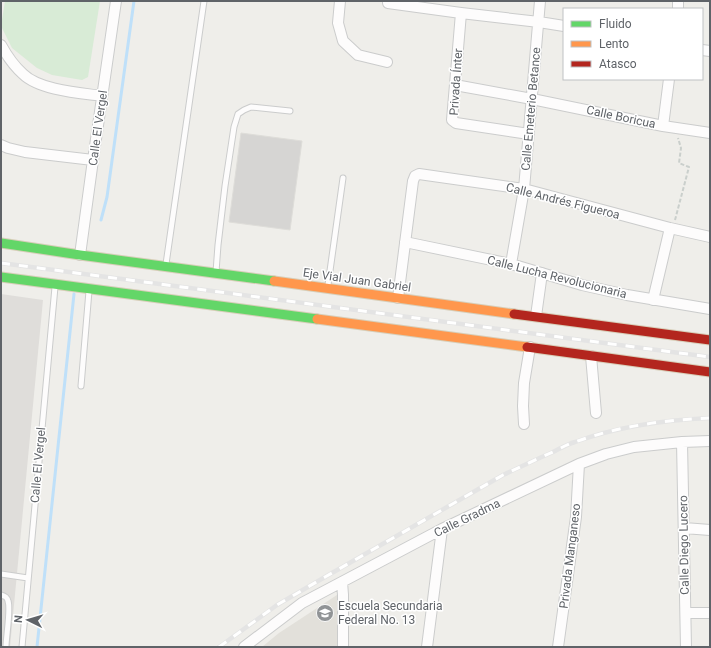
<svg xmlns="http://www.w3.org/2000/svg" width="711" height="648" font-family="Roboto,sans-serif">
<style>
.industrial{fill:#dfddda}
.education{fill:#e2e0da}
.green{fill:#d8ebd6}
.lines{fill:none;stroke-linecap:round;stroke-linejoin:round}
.stream{stroke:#bfe0f9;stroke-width:3}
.building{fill:#d6d5d3;stroke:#deddd9}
.lane-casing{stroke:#cbcccc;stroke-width:7}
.street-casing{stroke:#cbcccc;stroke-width:12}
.fast-casing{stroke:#d7ceb8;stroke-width:11}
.slow-casing{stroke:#d7ceb8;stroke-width:11}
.jam-casing{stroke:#d7ceb8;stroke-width:11}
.path{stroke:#cacfcc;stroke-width:2;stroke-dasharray:4 2;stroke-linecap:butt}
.lane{stroke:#fdfcfc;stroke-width:5}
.street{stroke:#fdfcfc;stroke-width:10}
.fast{stroke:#63d668;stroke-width:9}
.slow{stroke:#ff974d;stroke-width:9}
.jam{stroke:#b3261e;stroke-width:9}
.rail-casing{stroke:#e4e4e4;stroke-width:4.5}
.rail{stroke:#fff;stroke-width:3;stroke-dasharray:9;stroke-linecap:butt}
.labels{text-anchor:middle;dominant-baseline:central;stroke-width:3;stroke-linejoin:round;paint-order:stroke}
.street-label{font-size:12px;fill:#5f6368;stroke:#fff}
.poi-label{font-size:12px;fill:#5f6368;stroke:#fff;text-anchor:start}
</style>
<rect width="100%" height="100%" fill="#efeeea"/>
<!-- industrial -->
<path class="industrial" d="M 1,294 L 43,300 L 10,647 L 1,647 Z"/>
<!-- education -->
<path class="education" d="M 340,593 L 340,647 L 262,647 L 279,633 Z"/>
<!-- green -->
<path class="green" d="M 5,1 L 100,1 L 88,77 L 82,80 L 52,75 L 37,68 L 12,48 L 1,26 Z"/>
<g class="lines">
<!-- stream -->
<path class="stream" d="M 101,220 L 107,197 L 134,1
M 37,647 L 74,294"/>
</g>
<!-- building -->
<path class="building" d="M 241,133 L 302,141 L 290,230 L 229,222 Z"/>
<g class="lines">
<!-- lane casing -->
<g class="lane-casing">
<path id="lane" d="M 166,264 L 204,1
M 216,272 L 218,245 L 225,186 L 234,127 L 238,114 L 244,110 L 251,107 L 290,111
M 328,285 L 343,178
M 81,386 L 89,291
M 1,574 L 28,578
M 1,595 C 5,596 7,597 8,601 C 11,609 6,637 6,647
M 22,647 L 55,287"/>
</g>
<!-- street casing -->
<g class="street-casing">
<path id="street" d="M 340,1 L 338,23 L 343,41 L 358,55 L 387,62
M 388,3 L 461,13 L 539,22 L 564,26
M 678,9 L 678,1
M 461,13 L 452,120 L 456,123 L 529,134
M 1,45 C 7,56 14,66 23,74 C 39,90 80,93 102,96
M 702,50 L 710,51
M 455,85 L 532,99 L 663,126 L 710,133
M 663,126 L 669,79
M 1,145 L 8,148 L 25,152 L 93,160
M 405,242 L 511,264 L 582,285 L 627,295 L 710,309
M 80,255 L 93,160 L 116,1
M 511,264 L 524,189 L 540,1
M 398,298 L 413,181 L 415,176 L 419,174 L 524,189 L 670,228 L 710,237
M 653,300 L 670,228
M 536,316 L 542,273
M 591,356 L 596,413
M 524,424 L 523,406 L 524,383 L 530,347
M 682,442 L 686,647
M 684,528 L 710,530
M 342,582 L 343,595 L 343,647
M 686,613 L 710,613
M 244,647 L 302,603 L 442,529 L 579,464 L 606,454 L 634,447 L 682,442 L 710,441
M 427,647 L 442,529
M 558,647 L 576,517 L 579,464"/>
</g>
<!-- fast casing -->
<g class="fast-casing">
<path id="fast" d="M 1,243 L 80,255 L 274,281
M 1,277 L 317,319"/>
</g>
<!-- slow casing -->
<g class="slow-casing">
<path id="slow" d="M 274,281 L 514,314
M 317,319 L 527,347"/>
</g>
<!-- jam casing -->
<g class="jam-casing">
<path id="jam" d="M 514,314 L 710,340
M 527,347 L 710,372"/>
</g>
<!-- path -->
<path class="path" d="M 675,220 L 689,167 L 679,163 L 681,148 L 678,138"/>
<!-- lane -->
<use href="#lane" class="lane"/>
<!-- street -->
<use href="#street" class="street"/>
<!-- fast -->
<use href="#fast" class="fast"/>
<!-- slow -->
<use href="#slow" class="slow"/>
<!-- jam -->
<use href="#jam" class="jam"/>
<!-- rail casing -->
<g class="rail-casing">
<path id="rail" d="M 1,263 L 710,357
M 219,647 L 277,605 L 325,577 L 503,475 C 520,467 537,459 553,452 C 561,448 568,444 575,442 C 619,426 664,420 710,418"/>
</g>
<!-- rail -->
<use href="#rail" class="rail"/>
</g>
<!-- icons -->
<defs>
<g id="school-disc" transform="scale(0.9)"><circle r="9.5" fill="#919496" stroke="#fff"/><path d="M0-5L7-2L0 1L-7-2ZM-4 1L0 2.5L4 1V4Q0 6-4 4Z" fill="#fff"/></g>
</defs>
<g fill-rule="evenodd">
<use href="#school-disc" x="325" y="613"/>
</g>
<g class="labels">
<!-- street labels -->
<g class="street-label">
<text transform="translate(456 82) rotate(-86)">Privada Ínter</text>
<text transform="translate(531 109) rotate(-85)">Calle Emeterio Betance</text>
<text transform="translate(621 117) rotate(12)">Calle Boricua</text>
<text transform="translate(98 128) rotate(-82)">Calle El Vergel</text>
<text transform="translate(563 201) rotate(14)">Calle Andrés Figueroa</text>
<text transform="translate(557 277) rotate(14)">Calle Lucha Revolucionaria</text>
<text transform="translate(357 280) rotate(8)">Eje Vial Juan Gabriel</text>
<text transform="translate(38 465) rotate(-85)">Calle El Vergel</text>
<text transform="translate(467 518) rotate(-26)">Calle Gradma</text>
<text transform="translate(684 545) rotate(-91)">Calle Diego Lucero</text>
<text transform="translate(570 556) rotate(-83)">Privada Manganeso</text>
</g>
<!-- poi labels -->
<g class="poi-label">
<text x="338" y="606">Escuela Secundaria<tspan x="338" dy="14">Federal No. 13</tspan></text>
</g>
</g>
<!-- border -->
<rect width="711" height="648" fill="none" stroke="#5f6368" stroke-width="4"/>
<!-- legend -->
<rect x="563" y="8" width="140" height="72" fill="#ffffff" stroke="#bfc1c3"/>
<rect x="571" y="21" width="20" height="6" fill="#63d668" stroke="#bfc1c3"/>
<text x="599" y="28" font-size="12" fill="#5f6368">Fluido</text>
<rect x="571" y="41" width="20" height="6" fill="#ff974d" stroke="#bfc1c3"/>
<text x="599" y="48" font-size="12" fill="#5f6368">Lento</text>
<rect x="571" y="61" width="20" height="6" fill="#b3261e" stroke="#bfc1c3"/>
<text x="599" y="68" font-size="12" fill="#5f6368">Atasco</text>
<!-- north arrow -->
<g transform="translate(28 620) rotate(275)" stroke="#ffffff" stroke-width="3" paint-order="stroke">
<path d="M0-3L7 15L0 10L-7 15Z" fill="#5f6368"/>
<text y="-6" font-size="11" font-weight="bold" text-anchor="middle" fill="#5f6368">N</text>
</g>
</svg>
